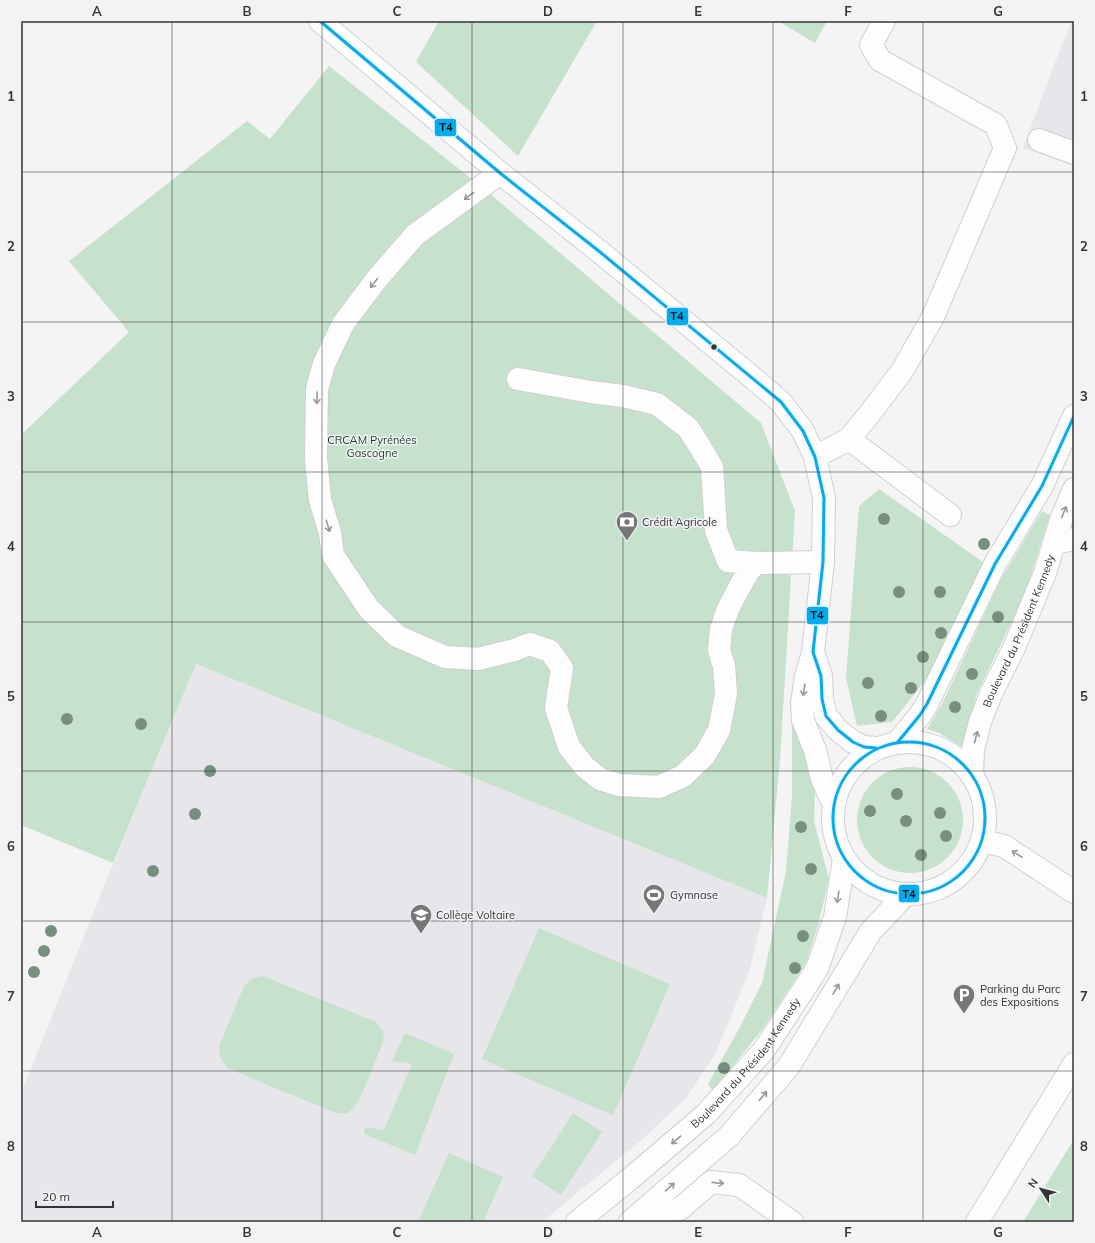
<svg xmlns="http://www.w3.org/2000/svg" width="1095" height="1243" font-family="Mulish,sans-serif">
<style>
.built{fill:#e7e6eb}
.green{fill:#c6e2cd}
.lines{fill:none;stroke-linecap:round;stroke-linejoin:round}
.minor-casing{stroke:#d0d0d1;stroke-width:24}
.major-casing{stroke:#d0d0d1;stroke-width:24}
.minor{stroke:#fdfdfe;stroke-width:22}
.major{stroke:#fdfdfe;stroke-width:22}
.bus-1-casing{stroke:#f3f3f6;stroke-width:6}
.bus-1{stroke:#00adef;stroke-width:3}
.tree{fill:#788f80}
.oneway{stroke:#98989a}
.grid{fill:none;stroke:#343435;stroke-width:1;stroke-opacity:0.55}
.bus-dot{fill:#343435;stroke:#f3f3f6;stroke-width:1.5}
.labels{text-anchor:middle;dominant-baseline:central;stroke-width:3;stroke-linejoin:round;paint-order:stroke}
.park-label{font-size:11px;fill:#123d21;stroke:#f3f3f6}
.poi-label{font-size:11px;fill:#343435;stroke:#f3f3f6;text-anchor:start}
.street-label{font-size:11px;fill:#343435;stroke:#f3f3f6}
.line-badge{stroke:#f3f3f6;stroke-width:1.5}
.pale-badge-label{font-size:11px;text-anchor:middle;font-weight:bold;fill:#111}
.neatline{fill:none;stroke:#343435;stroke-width:1.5}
.grid-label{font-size:13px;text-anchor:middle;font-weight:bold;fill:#343435}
</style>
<rect width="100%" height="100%" fill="#f4f4f5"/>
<!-- built -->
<path class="built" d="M 1072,21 L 1074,21 L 1074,166 L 1023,148 L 1056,60 Z
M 196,664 L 767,898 L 749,972 L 715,1055 L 686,1098 L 645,1137 L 542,1222 L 21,1222 L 21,1093 L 100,896 Z"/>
<!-- green -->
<path class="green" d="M 439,21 L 597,21 L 518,156 L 416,62 Z
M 778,21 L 827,21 L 815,43 Z
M 329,66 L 482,187 L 761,423 L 795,511 L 780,759 L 767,898 L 196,664 L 113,863 L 21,825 L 21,435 L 129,332 L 69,261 L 247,121 L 270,139 Z
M 879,489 L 983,562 L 937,666 L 892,722 L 857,726 L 846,678 L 859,506 Z
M 1042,511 L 1050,515 L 1025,594 L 977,694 L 962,747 L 939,733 L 927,729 L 943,702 L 1001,579 Z
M 792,721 L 800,728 L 806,745 L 815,794 L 814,821 L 829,879 L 819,922 L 806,963 L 764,1027 L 713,1091 L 708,1084 L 740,1027 L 762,983 L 786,871 L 792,797 Z
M857 820a53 53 0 1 1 106 0a53 53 0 1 1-106 0Z
M 539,928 L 670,984 L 613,1115 L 482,1059 Z
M 263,976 L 376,1022 L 383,1031 L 384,1039 C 378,1053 361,1105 349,1112 C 344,1115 337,1113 331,1111 L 227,1068 L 220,1057 L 219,1046 L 244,986 L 253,978 Z
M 405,1033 L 454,1054 L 415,1155 L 364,1134 L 365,1127 L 384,1130 L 412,1064 L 392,1061 Z
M 573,1113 L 602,1132 L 561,1195 L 532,1176 Z
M 1074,1139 L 1074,1222 L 1023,1222 Z
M 449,1153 L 503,1177 L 483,1222 L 418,1222 Z"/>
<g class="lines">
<!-- minor casing -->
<g class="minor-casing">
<path id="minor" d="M 320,21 L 500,173 L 600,252 L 753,378 L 781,402 L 803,431 L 815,457 L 824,498 L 823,562 L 813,652 L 806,676 L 802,703 L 803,720 L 815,750 L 822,779 L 834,805
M 1039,140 L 1074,153
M 500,173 L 415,235 L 376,280 L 343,324 L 324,364 L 317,389 L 316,458 L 320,500 L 330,533 L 333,555 L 369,609 L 397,636 L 445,657 L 478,659 L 511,651 L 530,644 L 550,651 L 562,668 L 556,708 L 569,747 L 585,767 L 600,779 L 619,785 L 659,787 L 683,776 L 705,755 L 719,730 L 726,694 L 724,666 L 719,650 L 721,629 L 728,609 L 739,588 L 748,572 L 756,563
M 518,379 L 591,392 L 623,396 L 657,404 L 688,428 L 699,445 L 712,467 L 716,530 L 728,561 L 756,563 L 823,562
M 849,439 L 871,412 L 902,371 L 933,317 L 1005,148 L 996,125 L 880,60 L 871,45 L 884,21
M 815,457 L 849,439 L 950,515
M 1055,543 L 1074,539
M 813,652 L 821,676 L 822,699 L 826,716 L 838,730 L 853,742 L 864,747 L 876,748
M 982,841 L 1004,846 L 1074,892
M 634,1219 L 680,1209 L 711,1182 L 739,1185 L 792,1222
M 977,1222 L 1074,1064"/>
</g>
<!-- major casing -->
<g class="major-casing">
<g id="major">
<circle cx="909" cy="818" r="76"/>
<path d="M 897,743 L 920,715 L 927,704 L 995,564 L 1042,486 L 1074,416"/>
<path id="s1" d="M 972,775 L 973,750 L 980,722 L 991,694 L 1014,648 L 1045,573 L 1061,520 L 1074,489"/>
<path id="s2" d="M 577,1222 L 631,1178 L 706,1114 L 764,1050 L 817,969 L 835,917 L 844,859"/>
<path d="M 630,1222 L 729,1136 L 789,1066 L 871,931 L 906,894"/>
</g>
</g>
<!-- minor -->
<use href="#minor" class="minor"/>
<!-- major -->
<use href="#major" class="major"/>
<!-- bus-1 casing -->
<g class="bus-1-casing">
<path id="bus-1" d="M 320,21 L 500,173 L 600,252 L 781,402 L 803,431 L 815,457 L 824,498 L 823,562 L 813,652 L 821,676 L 822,699 L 826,716 L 838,730 L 853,742 L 864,747 L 876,748
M833 818a76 76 0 1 1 152 0a76 76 0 1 1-152 0Z
M 897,743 L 920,715 L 927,704 L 995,564 L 1042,486 L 1074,416"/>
</g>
<!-- bus-1 -->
<use href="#bus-1" class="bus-1"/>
</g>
<!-- trees -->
<g class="tree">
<circle cx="884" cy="519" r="6"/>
<circle cx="984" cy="544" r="6"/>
<circle cx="899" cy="592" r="6"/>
<circle cx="940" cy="592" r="6"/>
<circle cx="998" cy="617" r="6"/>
<circle cx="941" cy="633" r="6"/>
<circle cx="923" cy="657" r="6"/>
<circle cx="972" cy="674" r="6"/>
<circle cx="868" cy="683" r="6"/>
<circle cx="911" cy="688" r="6"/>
<circle cx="955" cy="707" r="6"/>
<circle cx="881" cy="716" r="6"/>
<circle cx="67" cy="719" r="6"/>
<circle cx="141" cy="724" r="6"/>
<circle cx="210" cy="771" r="6"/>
<circle cx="897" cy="794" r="6"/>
<circle cx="870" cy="811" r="6"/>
<circle cx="940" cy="813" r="6"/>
<circle cx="195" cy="814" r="6"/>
<circle cx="906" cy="821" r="6"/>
<circle cx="801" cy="827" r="6"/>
<circle cx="946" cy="836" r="6"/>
<circle cx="921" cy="855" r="6"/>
<circle cx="811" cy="869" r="6"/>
<circle cx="153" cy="871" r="6"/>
<circle cx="51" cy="931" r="6"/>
<circle cx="803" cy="936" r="6"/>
<circle cx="44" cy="951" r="6"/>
<circle cx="795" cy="968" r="6"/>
<circle cx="34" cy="972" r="6"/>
<circle cx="724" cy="1068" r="6"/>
</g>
<!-- one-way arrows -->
<defs><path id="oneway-shaft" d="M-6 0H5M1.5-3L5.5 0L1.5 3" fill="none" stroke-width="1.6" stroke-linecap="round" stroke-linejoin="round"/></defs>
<g class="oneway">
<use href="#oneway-shaft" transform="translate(469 196) rotate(144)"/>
<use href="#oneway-shaft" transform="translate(374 283) rotate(128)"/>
<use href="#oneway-shaft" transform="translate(317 398) rotate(91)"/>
<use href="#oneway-shaft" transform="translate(1064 512) rotate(-68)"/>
<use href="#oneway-shaft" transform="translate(328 526) rotate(73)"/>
<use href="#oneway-shaft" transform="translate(804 690) rotate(98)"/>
<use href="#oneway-shaft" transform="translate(976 737) rotate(-75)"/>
<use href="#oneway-shaft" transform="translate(1017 854) rotate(-147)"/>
<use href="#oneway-shaft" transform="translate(838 897) rotate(99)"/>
<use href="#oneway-shaft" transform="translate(836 989) rotate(-59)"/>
<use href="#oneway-shaft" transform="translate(763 1096) rotate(-50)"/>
<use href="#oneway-shaft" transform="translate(676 1140) rotate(139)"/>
<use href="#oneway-shaft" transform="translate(718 1183) rotate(6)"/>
<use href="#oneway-shaft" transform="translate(670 1187) rotate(-41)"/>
</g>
<!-- grid -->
<path class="grid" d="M 172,21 L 172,1222M 322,21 L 322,1222M 472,21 L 472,1222M 623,21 L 623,1222M 773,21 L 773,1222M 923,21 L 923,1222M 21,172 L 1074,172M 21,322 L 1074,322M 21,472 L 1074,472M 21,622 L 1074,622M 21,771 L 1074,771M 21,921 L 1074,921M 21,1071 L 1074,1071"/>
<!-- icons -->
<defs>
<g id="bank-pin" transform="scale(1.15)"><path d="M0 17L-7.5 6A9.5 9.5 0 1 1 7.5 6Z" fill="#777778" stroke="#f3f3f6"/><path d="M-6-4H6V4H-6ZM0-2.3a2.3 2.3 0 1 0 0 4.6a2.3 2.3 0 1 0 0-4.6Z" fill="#fff"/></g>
<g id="stadium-pin" transform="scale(1.15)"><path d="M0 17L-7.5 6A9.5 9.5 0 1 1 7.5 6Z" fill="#777778" stroke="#f3f3f6"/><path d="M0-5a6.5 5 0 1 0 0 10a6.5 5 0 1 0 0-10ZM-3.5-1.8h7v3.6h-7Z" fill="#fff"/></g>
<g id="school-pin" transform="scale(1.15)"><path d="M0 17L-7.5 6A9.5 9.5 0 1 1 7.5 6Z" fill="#777778" stroke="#f3f3f6"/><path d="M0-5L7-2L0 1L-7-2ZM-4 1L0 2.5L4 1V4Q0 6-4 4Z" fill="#fff"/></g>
<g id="parking-pin" transform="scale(1.15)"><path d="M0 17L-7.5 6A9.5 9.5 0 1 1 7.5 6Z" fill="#777778" stroke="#f3f3f6"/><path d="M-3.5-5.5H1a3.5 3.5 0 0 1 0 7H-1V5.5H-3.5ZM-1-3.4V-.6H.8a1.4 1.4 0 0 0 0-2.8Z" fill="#fff"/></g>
</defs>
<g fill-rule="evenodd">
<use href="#bank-pin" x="627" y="522"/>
<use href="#stadium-pin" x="654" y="895"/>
<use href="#school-pin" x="421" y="915"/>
<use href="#parking-pin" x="964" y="995"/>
</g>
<!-- markers -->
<circle class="bus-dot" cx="714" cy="347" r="3.5"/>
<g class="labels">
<!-- park labels -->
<g class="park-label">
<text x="372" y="440">CRCAM Pyrénées<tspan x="372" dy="13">Gascogne</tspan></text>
</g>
<!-- poi labels -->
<g class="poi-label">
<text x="642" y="522">Crédit Agricole</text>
<text x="670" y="895">Gymnase</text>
<text x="436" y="915">Collège Voltaire</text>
<text x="980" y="989">Parking du Parc<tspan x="980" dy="13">des Expositions</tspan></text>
</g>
<!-- street labels -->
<g class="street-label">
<text stroke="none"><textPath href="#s1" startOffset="153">Boulevard du Président Kennedy</textPath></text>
<text stroke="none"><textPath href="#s2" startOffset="233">Boulevard du Président Kennedy</textPath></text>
</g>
</g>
<g class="line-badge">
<rect x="434" y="118" width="23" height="19" rx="4" fill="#00adef"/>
<rect x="666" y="307" width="23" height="19" rx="4" fill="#00adef"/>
<rect x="806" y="606" width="23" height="19" rx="4" fill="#00adef"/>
<rect x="898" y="884" width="22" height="19" rx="4" fill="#00adef"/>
</g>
<g class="pale-badge-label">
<text x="446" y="131">T4</text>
<text x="677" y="320">T4</text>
<text x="817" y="619">T4</text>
<text x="909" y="898">T4</text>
</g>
<!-- border -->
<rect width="1095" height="1243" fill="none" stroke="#f3f3f6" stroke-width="44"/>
<!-- north arrow -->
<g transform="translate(1041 1189) rotate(306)" stroke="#f3f3f6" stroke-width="3" paint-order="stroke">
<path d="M0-3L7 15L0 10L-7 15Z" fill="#343435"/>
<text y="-6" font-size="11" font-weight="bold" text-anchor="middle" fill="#343435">N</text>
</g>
<!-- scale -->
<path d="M36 1201v6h77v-6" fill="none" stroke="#343435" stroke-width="2"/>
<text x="42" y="1201" font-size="12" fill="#343435" stroke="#f3f3f6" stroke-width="3" paint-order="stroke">20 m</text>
<rect x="22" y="22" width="1051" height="1199" class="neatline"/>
<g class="grid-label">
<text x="97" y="16">A</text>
<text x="247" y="16">B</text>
<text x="397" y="16">C</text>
<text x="548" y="16">D</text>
<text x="698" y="16">E</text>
<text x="848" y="16">F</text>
<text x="998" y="16">G</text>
<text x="11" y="101">1</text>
<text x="1084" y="101">1</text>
<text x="11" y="251">2</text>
<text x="1084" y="251">2</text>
<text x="11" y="401">3</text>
<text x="1084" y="401">3</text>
<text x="11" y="551">4</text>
<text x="1084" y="551">4</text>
<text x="11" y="701">5</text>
<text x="1084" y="701">5</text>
<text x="11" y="851">6</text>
<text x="1084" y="851">6</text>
<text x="11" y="1001">7</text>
<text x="1084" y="1001">7</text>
<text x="11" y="1151">8</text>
<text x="1084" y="1151">8</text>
<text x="97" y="1237">A</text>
<text x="247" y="1237">B</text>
<text x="397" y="1237">C</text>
<text x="548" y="1237">D</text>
<text x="698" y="1237">E</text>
<text x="848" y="1237">F</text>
<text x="998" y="1237">G</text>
</g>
</svg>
